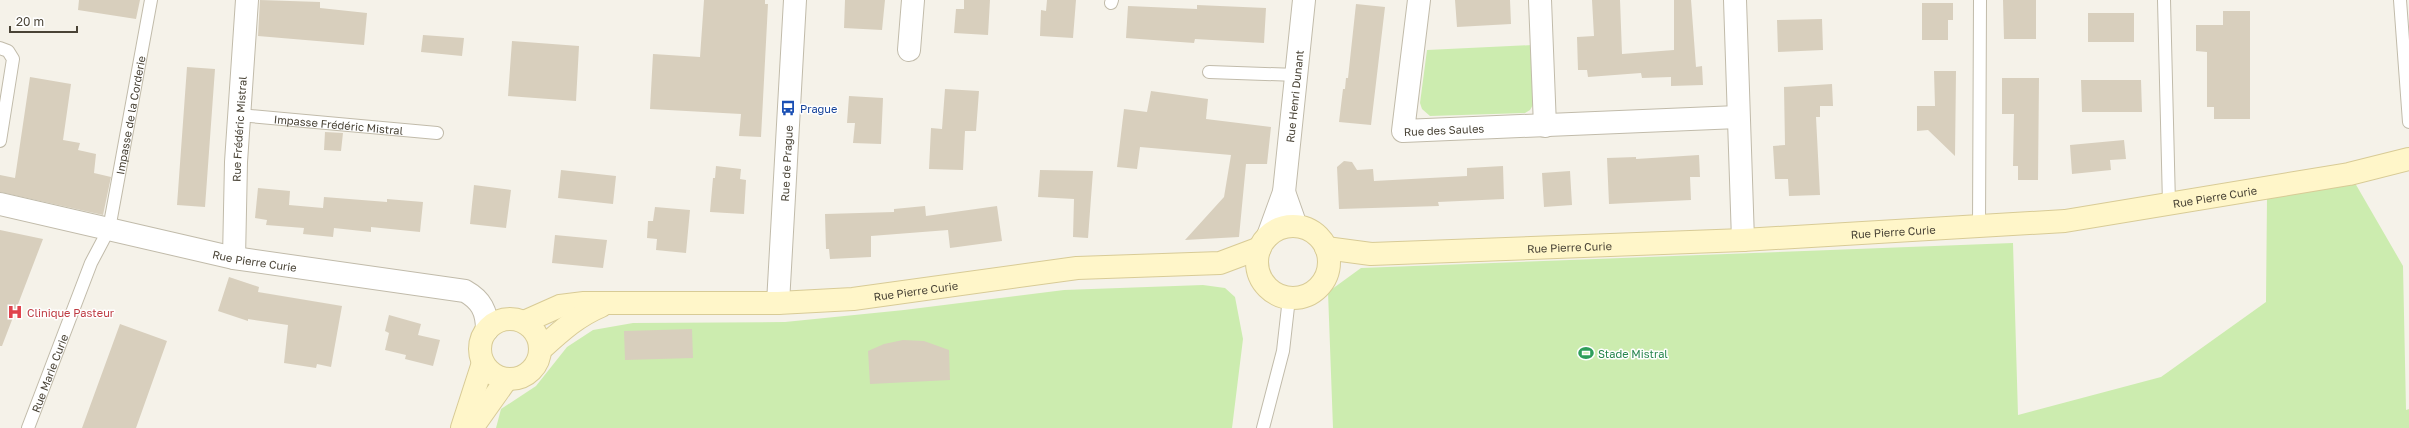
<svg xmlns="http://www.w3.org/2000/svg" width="2409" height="428" font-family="'Golos Text',sans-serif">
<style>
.green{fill:#ccecaf}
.building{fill:#d8cfbd}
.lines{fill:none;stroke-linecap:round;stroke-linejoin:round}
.lane-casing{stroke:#c1bbaa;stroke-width:14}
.street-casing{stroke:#c1bbaa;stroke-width:24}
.secondary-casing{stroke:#d8cb96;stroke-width:24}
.lane{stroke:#fff;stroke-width:12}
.street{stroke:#fff;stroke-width:22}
.secondary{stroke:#fff6c9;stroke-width:22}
.labels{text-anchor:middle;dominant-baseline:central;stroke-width:3;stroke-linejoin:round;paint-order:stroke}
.street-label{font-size:11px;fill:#494336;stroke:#fff}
.transit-label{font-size:11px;fill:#164399;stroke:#fff;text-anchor:start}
.health-label{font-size:11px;fill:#be3a42;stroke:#fff;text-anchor:start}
.leisure-label{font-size:11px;fill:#27864d;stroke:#fff;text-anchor:start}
</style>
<rect width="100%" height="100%" fill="#f5f2e9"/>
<!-- green -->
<path class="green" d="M 1533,45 L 1534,103 L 1530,110 L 1525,113 L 1430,116 L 1422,109 L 1420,103 L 1427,50 Z
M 2355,183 L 2403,266 L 2406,410 L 2409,409 L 2409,428 L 1333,428 L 1328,292 L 1361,268 L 2013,243 L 2018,415 L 2161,377 L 2266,302 L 2267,198 Z
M 1203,285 L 1225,288 L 1235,297 L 1243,339 L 1232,428 L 496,428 L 501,409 L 536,386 L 567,347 L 593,330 L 633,323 L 785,322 L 904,310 L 1064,290 Z"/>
<!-- building -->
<path class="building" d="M 79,0 L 140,0 L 136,19 L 78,10 Z
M 260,0 L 320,2 L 320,8 L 367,13 L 364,45 L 258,36 Z
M 704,0 L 765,0 L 765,4 L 768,4 L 761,137 L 739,136 L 741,114 L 650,109 L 653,54 L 700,57 Z
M 845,0 L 885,0 L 882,30 L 844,28 Z
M 964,0 L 990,0 L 988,35 L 954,33 L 956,9 L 964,9 Z
M 1047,0 L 1076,0 L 1073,38 L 1040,36 L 1041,10 L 1046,11 Z
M 1455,0 L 1510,0 L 1511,24 L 1457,27 Z
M 1592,0 L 1620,0 L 1622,54 L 1674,50 L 1674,0 L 1691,0 L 1696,67 L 1702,66 L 1703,85 L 1671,86 L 1671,77 L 1642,78 L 1641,73 L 1588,77 L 1587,70 L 1578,70 L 1577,37 L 1594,36 Z
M 2003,0 L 2036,0 L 2036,39 L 2004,39 Z
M 1922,3 L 1953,3 L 1953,20 L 1948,20 L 1948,40 L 1922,40 Z
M 1356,4 L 1385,7 L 1371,125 L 1339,122 L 1343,89 L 1345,89 L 1346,78 L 1348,78 Z
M 1197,5 L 1266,8 L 1264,43 L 1195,39 L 1194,43 L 1126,38 L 1128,6 L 1197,9 Z
M 2223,11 L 2250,11 L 2250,119 L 2214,119 L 2214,107 L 2207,107 L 2207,52 L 2196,51 L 2196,25 L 2223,25 Z
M 2088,13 L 2134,13 L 2134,42 L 2088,42 Z
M 1822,19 L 1823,50 L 1778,52 L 1777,20 Z
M 423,35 L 464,38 L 462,56 L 421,52 Z
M 512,41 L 579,46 L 576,101 L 508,96 Z
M 187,67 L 215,69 L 205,207 L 177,205 Z
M 1934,71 L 1956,71 L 1955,156 L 1928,130 L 1917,131 L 1917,106 L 1935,106 Z
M 30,77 L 71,84 L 63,140 L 80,143 L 78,150 L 96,154 L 94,173 L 111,177 L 103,215 L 0,192 L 0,175 L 15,178 Z
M 2002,78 L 2039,78 L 2038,180 L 2018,180 L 2018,166 L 2013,166 L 2014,114 L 2002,114 Z
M 2081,80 L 2141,80 L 2142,112 L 2082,112 Z
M 1832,84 L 1833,106 L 1820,106 L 1820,117 L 1816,117 L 1820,195 L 1789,196 L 1788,179 L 1775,179 L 1773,146 L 1785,145 L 1784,87 Z
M 945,89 L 979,91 L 976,131 L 965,131 L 963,170 L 929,169 L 931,128 L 942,129 Z
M 1151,91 L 1208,99 L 1206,119 L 1271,127 L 1267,164 L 1246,164 L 1239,237 L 1185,240 L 1224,197 L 1231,155 L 1140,147 L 1137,169 L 1117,167 L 1124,109 L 1147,112 Z
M 849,96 L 883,98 L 881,144 L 853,143 L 855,123 L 847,123 Z
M 325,132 L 343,133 L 341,151 L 324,150 Z
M 2124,140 L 2126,159 L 2110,160 L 2111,170 L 2072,174 L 2070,145 Z
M 1699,155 L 1700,177 L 1690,177 L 1691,200 L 1609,204 L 1607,158 L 1636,157 L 1636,159 Z
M 1344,161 L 1352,162 L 1357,170 L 1373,169 L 1374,181 L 1467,176 L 1467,168 L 1503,166 L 1504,199 L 1438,202 L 1439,206 L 1339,209 L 1337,167 Z
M 716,166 L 741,169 L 740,179 L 746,180 L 744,214 L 710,212 L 713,178 L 715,178 Z
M 561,170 L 616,176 L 613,204 L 558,198 Z
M 1040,170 L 1093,171 L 1088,238 L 1073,237 L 1074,199 L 1038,197 Z
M 1570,171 L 1572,205 L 1544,207 L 1542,173 Z
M 474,185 L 511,190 L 506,228 L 470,224 Z
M 258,188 L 290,191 L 289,205 L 323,208 L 324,197 L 387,202 L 387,199 L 423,202 L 420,232 L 371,227 L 371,232 L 334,228 L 333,237 L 303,234 L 304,228 L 266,225 L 267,220 L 255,218 Z
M 925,206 L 926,216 L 997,206 L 1002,241 L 950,248 L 948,230 L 871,236 L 871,257 L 830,259 L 829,249 L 826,249 L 825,214 L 894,212 L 894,209 Z
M 655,207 L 690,210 L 686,253 L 656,250 L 657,239 L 647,238 L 648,221 L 653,221 Z
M 0,230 L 43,239 L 2,346 L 0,346 Z
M 555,235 L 607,240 L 603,268 L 552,263 Z
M 229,277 L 259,287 L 258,292 L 342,306 L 331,367 L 317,364 L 316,368 L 284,363 L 288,325 L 248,319 L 248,321 L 218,311 Z
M 389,315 L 421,324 L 418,335 L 440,340 L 433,366 L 405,359 L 406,355 L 385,350 L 389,333 L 385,331 Z
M 120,324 L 167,341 L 136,428 L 82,428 Z
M 692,329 L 693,358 L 625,360 L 624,331 Z
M 903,340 L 924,341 L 949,350 L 950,380 L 870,384 L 868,351 L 884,344 Z"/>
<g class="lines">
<!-- lane casing -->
<g class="lane-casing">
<g id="lane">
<path d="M 2164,0 L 2169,204"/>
<path d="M 2400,0 L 2409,122"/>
<path d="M 1111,3 L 1112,0"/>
<path d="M 0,48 L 8,51 L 13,59 L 0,141"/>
<path d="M 1209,72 L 1297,75"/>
<path id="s1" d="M 239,115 L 437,133"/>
<path d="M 1979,226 L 1980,0"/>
<path id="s2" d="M 28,428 L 91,263 L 109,229 L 151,0"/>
<path d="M 1263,428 L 1283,351 L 1289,298"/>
</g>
</g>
<!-- street casing -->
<g class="street-casing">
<g id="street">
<path id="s3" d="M 1419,0 L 1403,131 L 1738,117"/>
<path d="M 1540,0 L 1545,126"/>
<path d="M 1735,0 L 1743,240"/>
<path d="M 909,50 L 913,0"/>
<path d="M 1284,192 L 1296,226"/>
<path id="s4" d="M 0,204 L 234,258 L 465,291 C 481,300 487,311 487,330"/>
<path id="s5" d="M 1268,236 L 1284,192 L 1304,0"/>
<path id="s6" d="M 234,258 L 236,162 L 247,0"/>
<path id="s7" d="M 778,303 L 795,0"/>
</g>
</g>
<!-- secondary casing -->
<g class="secondary-casing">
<g id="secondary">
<circle cx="1293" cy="262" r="36"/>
<path id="s8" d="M 1326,248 L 1371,254 L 1743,240 L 2065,221 L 2349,174 L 2409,159"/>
<circle cx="510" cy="349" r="30"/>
<path id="s9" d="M 524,322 L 560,306 L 584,303 L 778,303 L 853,299 L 1077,268 L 1220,263 L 1260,248"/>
<path d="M 540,350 C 560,332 577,316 601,306"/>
<path d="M 462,428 L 483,363"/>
<path d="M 472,428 L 506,380"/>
</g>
</g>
<!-- lane -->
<use href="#lane" class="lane"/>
<!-- street -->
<use href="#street" class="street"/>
<!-- secondary -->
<use href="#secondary" class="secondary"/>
</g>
<!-- icons -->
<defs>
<g id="bus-bare" transform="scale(1.2)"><path d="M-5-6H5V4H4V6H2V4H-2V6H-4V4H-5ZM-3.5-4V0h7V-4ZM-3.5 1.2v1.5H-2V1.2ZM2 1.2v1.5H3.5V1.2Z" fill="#1a4fb4" stroke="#fff" stroke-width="2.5" paint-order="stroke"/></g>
<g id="hospital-bare" transform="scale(1.2)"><path d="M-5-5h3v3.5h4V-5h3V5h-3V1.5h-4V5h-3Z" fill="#e0444e" stroke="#fff" stroke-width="2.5" paint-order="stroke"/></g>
<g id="stadium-bare" transform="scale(1.2)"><path d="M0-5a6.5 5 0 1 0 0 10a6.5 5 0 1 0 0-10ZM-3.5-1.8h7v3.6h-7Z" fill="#2e9e5b" stroke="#fff" stroke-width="2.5" paint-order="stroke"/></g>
</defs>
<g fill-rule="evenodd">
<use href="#bus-bare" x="788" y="108"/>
<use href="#hospital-bare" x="15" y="312"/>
<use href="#stadium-bare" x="1586" y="353"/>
</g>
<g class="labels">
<!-- street labels -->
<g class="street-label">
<text stroke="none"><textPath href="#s5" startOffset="143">Rue Henri Dunant</textPath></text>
<text stroke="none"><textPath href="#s2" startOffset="331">Impasse de la Corderie</textPath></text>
<text stroke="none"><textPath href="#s1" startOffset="100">Impasse Frédéric Mistral</textPath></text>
<text stroke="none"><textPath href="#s3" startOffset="173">Rue des Saules</textPath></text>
<text stroke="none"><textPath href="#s6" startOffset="129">Rue Frédéric Mistral</textPath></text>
<text stroke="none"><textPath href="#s7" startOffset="140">Rue de Prague</textPath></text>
<text stroke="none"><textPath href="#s8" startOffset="892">Rue Pierre Curie</textPath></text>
<text stroke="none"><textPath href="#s8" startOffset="568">Rue Pierre Curie</textPath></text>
<text stroke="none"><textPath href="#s8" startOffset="244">Rue Pierre Curie</textPath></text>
<text stroke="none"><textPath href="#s4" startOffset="261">Rue Pierre Curie</textPath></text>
<text stroke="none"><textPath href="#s9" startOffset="396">Rue Pierre Curie</textPath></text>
<text stroke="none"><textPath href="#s2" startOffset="59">Rue Marie Curie</textPath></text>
</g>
<!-- transit labels -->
<g class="transit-label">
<text x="800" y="108">Prague</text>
</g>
<!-- health labels -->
<g class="health-label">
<text x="27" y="312">Clinique Pasteur</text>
</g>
<!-- leisure labels -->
<g class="leisure-label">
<text x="1598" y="353">Stade Mistral</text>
</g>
</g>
<!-- scale -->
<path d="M10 26v6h67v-6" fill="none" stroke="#494336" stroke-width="2"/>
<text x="16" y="26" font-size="12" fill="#494336" stroke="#ffffff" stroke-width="3" paint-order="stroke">20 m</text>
</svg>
